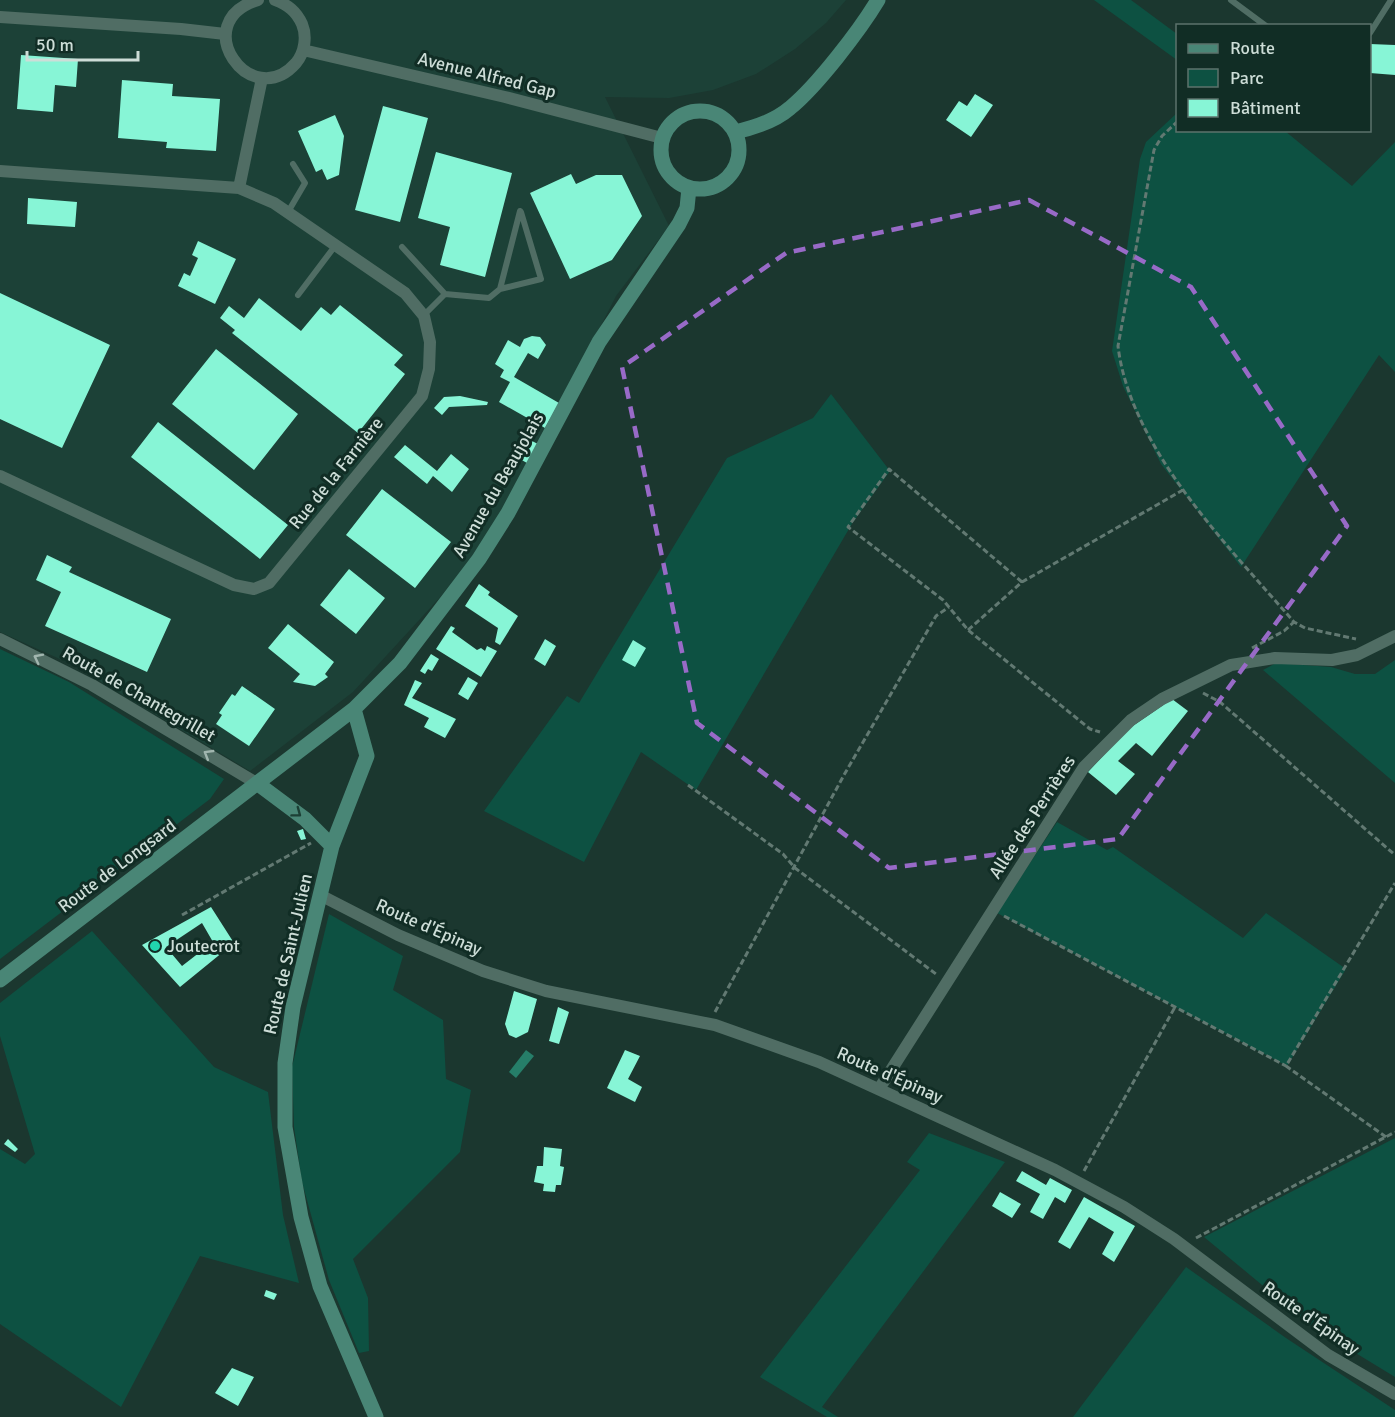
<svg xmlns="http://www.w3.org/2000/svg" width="1395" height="1417" font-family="Signika,sans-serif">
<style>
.built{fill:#1c4137}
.green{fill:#0d5142}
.water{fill:#267e69}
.building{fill:#87f5d6;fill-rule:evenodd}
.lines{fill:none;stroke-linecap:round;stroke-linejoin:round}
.path{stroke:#627972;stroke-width:3;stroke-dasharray:6 3;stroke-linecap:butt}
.lane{stroke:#506d64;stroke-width:6}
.street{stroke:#506d64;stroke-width:12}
.secondary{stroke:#498676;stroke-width:15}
.oneway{stroke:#a1b6af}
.oneway2{stroke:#1c3f35}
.marked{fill:none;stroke:#986ac7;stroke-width:4.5;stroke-dasharray:12 8;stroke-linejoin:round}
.poi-dot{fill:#21d5af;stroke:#112d25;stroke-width:2}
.labels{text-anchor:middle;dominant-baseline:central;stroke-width:6;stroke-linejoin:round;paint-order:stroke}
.street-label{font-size:18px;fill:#cdddd7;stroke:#112d25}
.poi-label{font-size:18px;fill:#cdddd7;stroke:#112d25;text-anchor:start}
</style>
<rect width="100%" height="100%" fill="#1b372f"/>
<!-- built -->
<path class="built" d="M 0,0 L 846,0 L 826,23 L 795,49 L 756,74 L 713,90 L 669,98 L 605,97 L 669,226 L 616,296 L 507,511 L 443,594 L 353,692 L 250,771 L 73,665 L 0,632 Z"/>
<!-- green -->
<path class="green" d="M 1094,0 L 1131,0 L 1177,34 L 1177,60 Z
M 1177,113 L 1178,130 L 1285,131 L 1352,186 L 1395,142 L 1395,372 L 1379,355 L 1241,567 L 1161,464 L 1123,386 L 1112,351 L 1140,159 L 1146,142 Z
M 831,394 L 890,471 L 853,522 L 696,790 L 641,752 L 584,862 L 484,811 L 567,696 L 579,703 L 727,458 L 813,418 Z
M 0,649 L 69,682 L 224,779 L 210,799 L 0,959 Z
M 1395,660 L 1395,783 L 1263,670 L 1276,663 L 1331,667 L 1355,674 L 1375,674 Z
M 1057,822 L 1107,850 L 1113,847 L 1243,938 L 1266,913 L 1346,969 L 1287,1066 L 997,913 Z
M 329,914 L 403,956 L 393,990 L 443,1020 L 446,1079 L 471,1090 L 460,1152 L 353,1259 L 368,1298 L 369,1351 L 359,1353 L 329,1280 L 302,1182 L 294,1127 L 292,1067 Z
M 92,931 L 214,1067 L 268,1092 L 283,1215 L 299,1283 L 200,1256 L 121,1407 L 0,1324 L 0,1149 L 25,1164 L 35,1154 L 0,1036 L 0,1003 Z
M 929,1133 L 1005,1162 L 822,1407 L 838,1417 L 827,1417 L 760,1377 L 920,1170 L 907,1162 Z
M 1395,1138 L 1395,1377 L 1313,1327 L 1204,1237 Z
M 1186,1267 L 1286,1338 L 1395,1410 L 1395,1417 L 1073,1417 Z"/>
<!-- water -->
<path class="water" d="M 526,1050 L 534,1056 L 516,1078 L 509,1072 Z"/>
<!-- building -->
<path class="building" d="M 1370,44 L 1395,45 L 1395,75 L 1370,73 Z
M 21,55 L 78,59 L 76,87 L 55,85 L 53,112 L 17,109 Z
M 122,80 L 173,84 L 172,96 L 220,99 L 216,151 L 166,148 L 167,142 L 118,138 Z
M 975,94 L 993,105 L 971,137 L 946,120 L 959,101 L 967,106 Z
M 383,106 L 428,118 L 400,222 L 355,210 Z
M 335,115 L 344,136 L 339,175 L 327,180 L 322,169 L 316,172 L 298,131 Z
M 436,152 L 512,173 L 485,277 L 440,265 L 450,227 L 418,218 Z
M 571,174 L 576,184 L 596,175 L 622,175 L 642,216 L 612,260 L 570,279 L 530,193 Z
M 28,198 L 77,202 L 75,227 L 27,224 Z
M 198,241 L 236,259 L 215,304 L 178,286 L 184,273 L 190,276 L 198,258 L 192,255 Z
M 0,293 L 110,345 L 62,448 L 0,419 Z
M 259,298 L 301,331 L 321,307 L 331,315 L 340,305 L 403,355 L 394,365 L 405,374 L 358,433 L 232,333 L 235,330 L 220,318 L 229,306 L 244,318 Z
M 532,336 L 540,337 L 546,345 L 538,359 L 528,353 L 514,377 L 559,403 L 545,428 L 499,402 L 510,382 L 500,377 L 504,370 L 495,364 L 508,340 L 520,347 L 524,339 Z
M 216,349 L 298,414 L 254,470 L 172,404 Z
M 460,396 L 488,402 L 487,405 L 449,407 L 442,415 L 434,408 L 444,397 Z
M 158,422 L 288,525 L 260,559 L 131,457 Z
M 528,439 L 538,444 L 527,463 L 518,458 Z
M 405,445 L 437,471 L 451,454 L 469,469 L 452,492 L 433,476 L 427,484 L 394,457 Z
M 382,489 L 451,542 L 415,588 L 346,535 Z
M 47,555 L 72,567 L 69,572 L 171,619 L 147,672 L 45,626 L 61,592 L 36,580 Z
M 349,569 L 385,598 L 356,634 L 320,605 Z
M 479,584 L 490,592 L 488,595 L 518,616 L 500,645 L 495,642 L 498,628 L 465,606 Z
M 288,624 L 334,662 L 325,674 L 328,677 L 315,686 L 293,682 L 300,674 L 268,648 Z
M 451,626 L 455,628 L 452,632 L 477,650 L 481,648 L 485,651 L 487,646 L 497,651 L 481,677 L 436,649 Z
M 545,639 L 556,646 L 545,666 L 534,659 Z
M 633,640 L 646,648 L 635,667 L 622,660 Z
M 431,654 L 439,659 L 432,671 L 428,669 L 425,674 L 420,671 Z
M 468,677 L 478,683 L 468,700 L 458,694 Z
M 415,680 L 422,683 L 412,698 L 456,719 L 445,738 L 424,727 L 429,718 L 404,705 Z
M 242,686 L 275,709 L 249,746 L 216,724 L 222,715 L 219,713 L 232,694 L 235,696 Z
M 1172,699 L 1188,711 L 1152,756 L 1136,743 L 1118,761 L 1135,774 L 1116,795 L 1088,772 L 1127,730 Z
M 303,829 L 306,839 L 301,840 L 297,831 Z
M 211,907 L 234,943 L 180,987 L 142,945 ZM 202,923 L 213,942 L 182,966 L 166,947 Z
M 514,991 L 537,999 L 528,1032 L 516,1038 L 509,1035 L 505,1024 Z
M 558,1007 L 569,1012 L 559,1044 L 549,1041 Z
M 625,1050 L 640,1056 L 628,1079 L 642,1087 L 635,1102 L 607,1088 Z
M 8,1139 L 18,1149 L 15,1152 L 4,1144 Z
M 544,1147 L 562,1149 L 560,1166 L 564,1167 L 561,1185 L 556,1185 L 555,1192 L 543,1191 L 544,1184 L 534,1182 L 537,1166 L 543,1166 Z
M 1022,1171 L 1046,1185 L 1050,1178 L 1072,1190 L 1065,1203 L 1055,1197 L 1043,1219 L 1030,1212 L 1040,1194 L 1016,1181 Z
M 1000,1192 L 1021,1204 L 1012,1218 L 992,1206 Z
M 1084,1197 L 1135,1226 L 1114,1262 L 1102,1254 L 1114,1232 L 1089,1217 L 1070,1249 L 1058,1242 Z
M 266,1290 L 277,1294 L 274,1300 L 264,1296 Z
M 232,1368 L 254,1377 L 238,1406 L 215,1393 Z"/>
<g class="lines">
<!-- path -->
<path class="path" d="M 1178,121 L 1162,136 L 1154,150 L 1118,346 C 1130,448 1229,547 1294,622 L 1305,628 L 1356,639
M 1022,582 L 889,469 L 848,527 L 943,600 L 968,630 L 1090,729 L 1100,732
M 968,630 L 1022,582 L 1183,490
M 1252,648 L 1284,631 L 1294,622
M 1203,693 L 1220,702 L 1395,855
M 688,785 L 783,854 L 795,868 L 936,974
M 182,915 L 311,843
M 1004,916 L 1286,1066
M 715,1012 L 844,775 L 936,616 L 949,607
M 1386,1137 L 1286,1066 L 1395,883
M 1084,1171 L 1175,1007
M 1196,1238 L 1395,1132"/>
<!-- lane -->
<path class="lane" d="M 1231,0 L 1266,26
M 1370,33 L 1391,0
M 288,212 L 305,183 L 293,164
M 402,247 L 445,294
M 500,289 L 541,279 L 521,212
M 298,295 L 335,246
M 424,315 L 445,294 L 489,298 L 500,289 L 520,211"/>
<!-- street -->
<path class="street" d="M 258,0 C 186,22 251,114 296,63 C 305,52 307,36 302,24 C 296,11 288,5 275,0
M 0,17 L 181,29 L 225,34
M 303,50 L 505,97 L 662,138
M 0,171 L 239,188 L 274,203 L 405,293 L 424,316 L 430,342 L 429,369 L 422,396 L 269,583 L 254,589 L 234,585 L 0,476
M 239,188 L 262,78
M 0,639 L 92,685 L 258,784
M 320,895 L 398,935 L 483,971 L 546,991 L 715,1025 L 819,1062 L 1055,1170 L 1124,1207 L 1174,1239 L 1328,1355 L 1395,1394
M 879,1089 L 1084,767 L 1131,720 L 1162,699 L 1231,665 L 1275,658 L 1332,660 L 1357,655 L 1395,636"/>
<!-- secondary -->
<path class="secondary" d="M661 150a39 39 0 1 1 78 0a39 39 0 1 1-78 0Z
M 735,132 C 753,128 775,121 790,108 C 817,86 860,30 878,0
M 354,709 L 367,756 L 332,846 L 293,1007 L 285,1063 L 285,1127 L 301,1217 L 320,1286 L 376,1417
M 258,784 L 305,819 L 332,846
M 0,980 L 354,709 L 400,663 L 479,559 L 508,513 L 599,342 L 679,224 L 687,208 L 689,188"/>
</g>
<!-- one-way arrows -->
<defs><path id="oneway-chevron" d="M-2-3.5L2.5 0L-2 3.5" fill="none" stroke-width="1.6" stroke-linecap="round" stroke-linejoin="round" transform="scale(1.5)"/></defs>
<g class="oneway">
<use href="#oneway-chevron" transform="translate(38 658) rotate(-153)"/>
<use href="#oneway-chevron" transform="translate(208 754) rotate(-149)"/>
</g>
<use class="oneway2" href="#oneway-chevron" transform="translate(297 813) rotate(37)"/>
<!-- marked area -->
<path class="marked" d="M 1029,200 L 1191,287 L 1347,526 L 1118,839 L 889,868 L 697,723 L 622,367 L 786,253 Z"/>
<!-- markers -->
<circle class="poi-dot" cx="155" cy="946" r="6"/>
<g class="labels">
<!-- street labels -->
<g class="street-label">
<text transform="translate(487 75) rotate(14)">Avenue Alfred Gap</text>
<text transform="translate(336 473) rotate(-51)">Rue de la Farnière</text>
<text transform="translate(498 485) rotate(-60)">Avenue du Beaujolais</text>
<text transform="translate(139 694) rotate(30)">Route de Chantegrillet</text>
<text transform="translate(1032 817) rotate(-57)">Allée des Perrières</text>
<text transform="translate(117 866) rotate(-37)">Route de Longsard</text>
<text transform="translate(429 927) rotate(24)">Route d'Épinay</text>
<text transform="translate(288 954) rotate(-77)">Route de Saint-Julien</text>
<text transform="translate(890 1075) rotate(24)">Route d'Épinay</text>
<text transform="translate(1311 1318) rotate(35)">Route d'Épinay</text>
</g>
<!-- poi labels -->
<g class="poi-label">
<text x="167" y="946">Joutecrot</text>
</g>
</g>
<!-- legend -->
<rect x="1176" y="24" width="195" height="108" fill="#112d25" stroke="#5c736c" stroke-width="1.5"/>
<rect x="1188" y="44" width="30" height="9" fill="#498676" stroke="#5c736c" stroke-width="1.5"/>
<text x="1230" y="54" font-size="18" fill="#cdddd7">Route</text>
<rect x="1188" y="69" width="30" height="18" fill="#0d5142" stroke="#5c736c" stroke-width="1.5"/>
<text x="1230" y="84" font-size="18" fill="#cdddd7">Parc</text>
<rect x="1188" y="99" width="30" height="18" fill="#87f5d6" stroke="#5c736c" stroke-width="1.5"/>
<text x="1230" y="114" font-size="18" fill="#cdddd7">Bâtiment</text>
<!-- scale -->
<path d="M27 51v9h111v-9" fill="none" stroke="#cdddd7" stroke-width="3"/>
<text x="36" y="51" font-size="18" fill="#cdddd7" stroke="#112d25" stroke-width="4.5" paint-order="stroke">50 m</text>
</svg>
